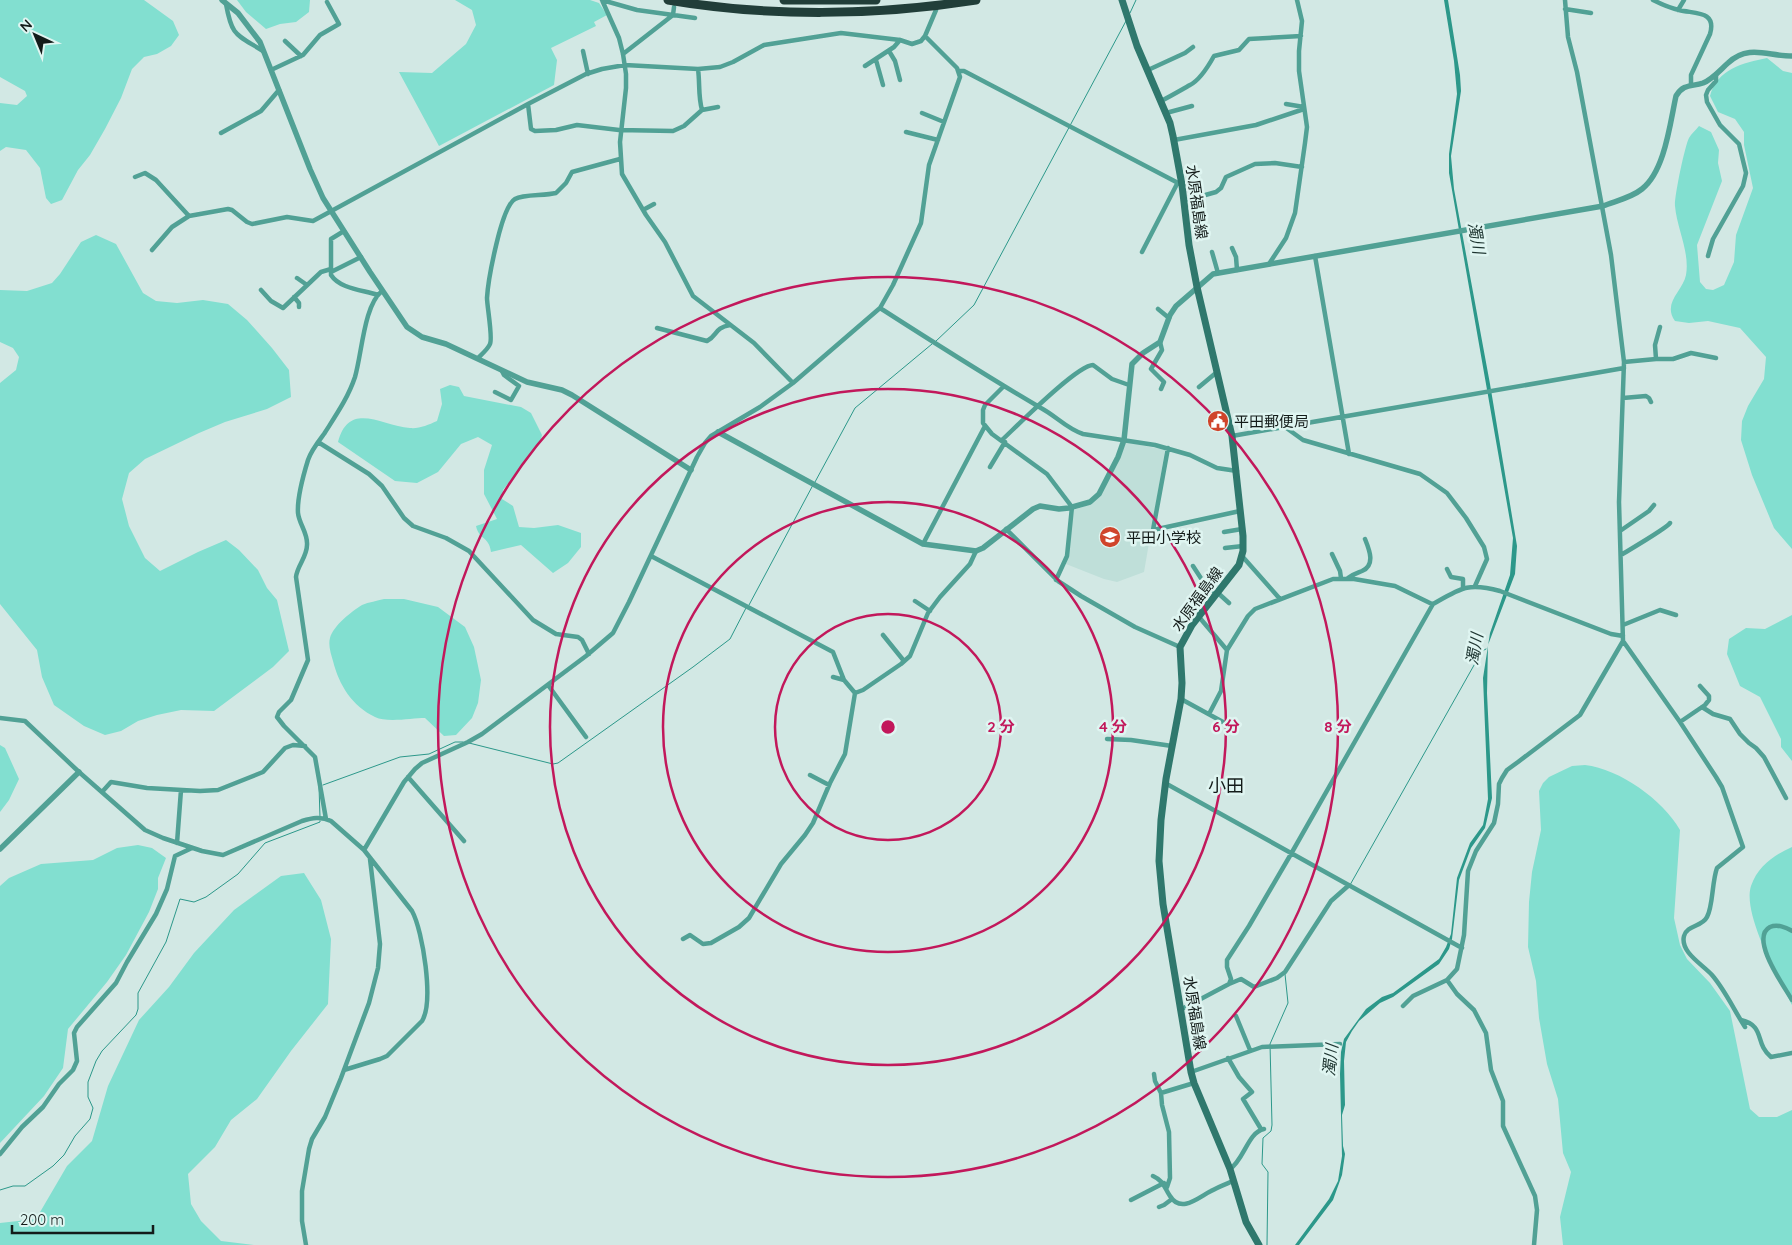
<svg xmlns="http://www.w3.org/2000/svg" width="1792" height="1245" font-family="Quicksand,'Noto Sans JP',sans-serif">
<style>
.built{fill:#bfdfd9}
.green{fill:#82dfd0}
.water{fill:#2c988a}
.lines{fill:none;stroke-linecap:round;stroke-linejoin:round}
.stream{stroke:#2c988a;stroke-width:1}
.minor{stroke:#51a195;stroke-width:4.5}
.tertiary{stroke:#51a195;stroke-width:5.5}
.secondary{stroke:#2f786d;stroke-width:7}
.motorway{stroke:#213e39;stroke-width:9}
.ring{fill:none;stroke:#c2185b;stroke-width:2.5}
.labels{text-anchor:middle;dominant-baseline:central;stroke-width:5;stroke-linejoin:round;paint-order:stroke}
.street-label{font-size:15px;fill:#131b19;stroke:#dff5f1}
.poi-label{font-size:15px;fill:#131b19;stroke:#dff5f1;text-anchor:start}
.water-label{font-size:16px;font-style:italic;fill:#1d3430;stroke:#dff5f1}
.quarter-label{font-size:18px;fill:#131b19;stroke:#dff5f1}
.centre{fill:#c2185b;stroke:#dff5f1;stroke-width:2.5}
.ring-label{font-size:15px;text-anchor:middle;font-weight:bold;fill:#c2185b;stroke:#dff5f1;stroke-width:5;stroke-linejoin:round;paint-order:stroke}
</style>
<rect width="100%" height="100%" fill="#d2e8e4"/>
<!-- built -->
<path class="built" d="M 1126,442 L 1165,450 L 1144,572 L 1117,582 L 1104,579 L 1066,564 L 1074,510 L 1091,504 Z"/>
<!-- green -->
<path class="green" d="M 0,0 L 144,0 L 173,21 L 179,35 L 171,46 L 157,54 L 144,57 L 132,69 L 121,98 L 105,129 L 90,155 L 78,170 L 62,200 L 51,204 L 46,198 L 40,168 L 26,150 L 6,147 L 0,151 L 0,103 L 17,105 L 27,96 L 25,91 L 0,77 Z
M 237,0 L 310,0 L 309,12 L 296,22 L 280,24 L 266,29 L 246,12 Z
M 455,0 L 590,0 L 599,3 L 607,15 L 594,22 L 596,26 L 551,48 L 557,60 L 554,85 L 439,146 L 399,72 L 432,73 L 466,44 L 476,25 L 472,10 Z
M 1767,58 L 1783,71 L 1792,73 L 1792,549 L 1774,528 L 1752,475 L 1741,440 L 1742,421 L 1748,406 L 1764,379 L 1766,357 L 1740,328 L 1708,321 L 1689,323 L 1675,321 C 1662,303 1683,291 1686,275 C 1690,252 1677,229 1675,206 C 1674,198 1685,145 1689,138 C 1691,134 1696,130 1699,126 L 1711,132 L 1719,150 L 1718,163 L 1722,181 L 1697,245 L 1700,282 L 1706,289 L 1713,290 L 1724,285 L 1734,262 L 1736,235 L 1753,188 L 1744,145 L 1744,132 L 1735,119 L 1718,112 L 1710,96 C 1717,69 1743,63 1767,58 Z
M 96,235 L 116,244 L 143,293 L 156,301 L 177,303 L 203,300 L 228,304 L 247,320 L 272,348 L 289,370 L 291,397 L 267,409 L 225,422 L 199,433 L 145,459 L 129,473 L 122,499 L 129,526 L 145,558 L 160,571 L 198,552 L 226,540 L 239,550 L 258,570 L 267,588 L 277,600 L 289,651 L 273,667 L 214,711 L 181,710 L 157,715 L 138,721 L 121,731 L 105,735 L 84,726 L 54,705 L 42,677 L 37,650 L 0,604 L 0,383 L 16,370 L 19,357 L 13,348 L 0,342 L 0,290 L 27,291 L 52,283 L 60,274 L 81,242 Z
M 450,385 L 459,387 L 464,396 L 521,407 L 531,413 L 542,435 L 540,443 L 503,490 L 502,499 L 513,506 L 519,527 L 534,528 L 558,525 L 581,533 L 581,547 L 568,563 L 553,573 L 521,545 L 491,552 C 489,536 479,540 476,526 L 497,519 L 484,494 L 484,470 L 492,445 L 478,437 L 461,444 L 438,472 L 417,483 L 395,481 L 338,442 C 349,400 382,426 410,428 C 419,429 428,425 437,421 L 442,404 L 440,389 Z
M 384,599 L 404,599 L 438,607 L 465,627 L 474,647 L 481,680 L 478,703 L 472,718 L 456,735 L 444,736 L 425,718 C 412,718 387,723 375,717 C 352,706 339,685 333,661 C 331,654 328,645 330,638 C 333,626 352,611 362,605 C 369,602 377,601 384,599 Z
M 1792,615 L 1792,761 L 1781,747 L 1781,739 L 1760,697 L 1740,686 L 1727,654 L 1729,639 L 1746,628 L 1765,629 Z
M 0,745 L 5,748 L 19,779 L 9,800 L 0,812 Z
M 1585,765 C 1620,769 1663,800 1680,830 L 1674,918 L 1680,945 L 1687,959 L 1710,983 L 1730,1011 L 1750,1109 L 1759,1117 L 1777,1117 L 1792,1110 L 1792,1245 L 1563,1245 L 1560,1217 L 1571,1172 L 1563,1153 L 1558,1099 L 1547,1064 L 1539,1018 L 1536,981 L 1528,947 L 1529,902 L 1532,872 L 1541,830 L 1539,791 L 1543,783 L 1549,777 L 1572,766 Z
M 138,845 L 152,848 L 166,858 L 158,878 L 158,889 L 149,912 L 126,955 L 107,982 L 68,1029 L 63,1068 L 44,1096 L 0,1143 L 0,886 L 9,878 L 41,864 L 93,860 L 117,848 Z
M 1792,847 L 1792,1005 C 1779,980 1742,913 1751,886 C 1758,866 1774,855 1792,847 Z
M 304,873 L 321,900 L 331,939 L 328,1004 L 291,1051 L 257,1099 L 231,1120 L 215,1147 L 188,1174 L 191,1204 L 201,1221 L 221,1241 L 254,1245 L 0,1245 L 0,1223 L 36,1219 L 67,1166 L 92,1141 L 108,1086 L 139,1020 L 169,987 L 194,953 L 234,910 L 281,876 Z"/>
<!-- water -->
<path class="water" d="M 1444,0 L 1448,0 L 1460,75 L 1461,91 L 1451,156 L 1454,189 L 1490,384 L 1517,546 L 1515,574 L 1488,645 L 1487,693 L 1492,798 L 1485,828 L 1471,848 L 1459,880 L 1452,939 L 1449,949 L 1439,964 L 1393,997 L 1380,1003 L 1359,1021 L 1352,1031 L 1346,1042 L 1344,1061 L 1345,1105 L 1342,1115 L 1343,1146 L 1345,1154 L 1342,1175 L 1333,1200 L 1299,1245 L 1295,1245 L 1329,1199 L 1338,1181 L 1342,1156 L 1340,1074 L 1341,1052 L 1344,1039 L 1366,1009 L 1382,997 L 1393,993 L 1439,959 L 1446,947 L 1451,934 L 1457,878 L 1470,843 L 1483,825 L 1485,815 L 1488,799 L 1483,678 L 1490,633 L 1510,575 L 1513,538 L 1449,173 L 1449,154 L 1457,94 L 1454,61 Z"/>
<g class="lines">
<!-- stream -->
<path class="stream" d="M 1130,13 L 1136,0
M 935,342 L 974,305 L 1126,21
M 815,482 L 855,408 L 932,344
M 749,605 L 813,485
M 469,743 L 553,764 L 558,763 L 693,667 L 730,639 L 746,608
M 323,785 L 400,757 L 429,754 L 455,742 L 463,742
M 319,786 L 320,817
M 1350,885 L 1482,651 L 1486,649
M 0,1190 L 13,1186 L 25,1186 L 53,1166 L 64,1155 L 75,1136 L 90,1119 L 93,1108 L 88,1097 L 88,1082 L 96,1061 L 102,1051 L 136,1015 L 138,1009 L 138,993 L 166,942 L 180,899 L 194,902 L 206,897 L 238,874 L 265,843 L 320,822 L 320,821
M 1267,1245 L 1268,1172 L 1262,1164 L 1263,1138 L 1271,1131 L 1272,1125 L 1270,1044 L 1288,1003 L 1285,974"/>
<!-- minor -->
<path class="minor" d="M 602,0 L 619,38 L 623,54 L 626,74 L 626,88 L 620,142 L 622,174 L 646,215 L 665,242 L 693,296 L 754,343 L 793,383
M 602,0 L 637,10 L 695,18
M 1653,0 C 1661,4 1670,8 1679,10 C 1694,14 1717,10 1710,34 L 1691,75 L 1691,85
M 226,4 C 232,37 236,34 263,51
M 1565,9 L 1591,13
M 1678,10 L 1684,0
M 285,41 L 301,56
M 583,51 L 588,74
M 889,51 L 895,61 L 900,80
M 623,54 L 673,15 L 674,7
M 876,60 L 883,85
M 865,66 L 894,47 L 900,40
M 698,69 C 700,83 698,96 702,110
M 271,70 L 303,55 L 320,35 L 339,24 L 327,2
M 1148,70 L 1185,53 L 1193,47
M 959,71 L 964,71 L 1182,185
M 1161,101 C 1171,96 1181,90 1190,85 C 1200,80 1209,65 1214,56 L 1239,50 L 1249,39 L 1301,36
M 528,104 L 531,129 L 535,131 L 556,130 L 577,125 L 619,130 L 673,131 L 684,126 L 702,110 L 718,107
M 1286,104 L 1304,107
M 922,113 L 944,122
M 1166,113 L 1192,106
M 906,132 L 938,140
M 221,133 L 261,111 L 279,90
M 1174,140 L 1256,125 L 1304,109
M 135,177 L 145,173 L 156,180 L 189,216
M 1184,201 L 1216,192 L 1221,188 L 1226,177 L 1255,164 L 1275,163 L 1302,167
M 643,210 L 654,204
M 344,231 L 331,239 L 331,275 C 340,289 363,290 378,295
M 1232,248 L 1236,257 L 1237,270
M 152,250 L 172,227 L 189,216 L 228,209 L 232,210 L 247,222 L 252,224 L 287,217 L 313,221 L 528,104 L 586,74 L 602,69 L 625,65 L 698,69 L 720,67 L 733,62 L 764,45 L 841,33 L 900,40 L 912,44 L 921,41 L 925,36
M 1142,252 L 1177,184
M 1212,252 L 1218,273
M 1315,256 L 1349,454
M 1708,256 L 1713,239 L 1743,186 L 1746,173 L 1739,144 L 1720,125 L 1707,102 L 1706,95 L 1708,90 L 1716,81 L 1716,74
M 1269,264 L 1286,238 L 1295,213 L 1305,143 L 1307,127 L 1299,71 L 1299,51 L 1302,21 L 1297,0
M 331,272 L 361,257
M 297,278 L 307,285
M 261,290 L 271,301 L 283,308 L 321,272 L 331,269
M 294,297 L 299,303 L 299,307
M 880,308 C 933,342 986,376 1041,408 C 1056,416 1067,429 1083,434 L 1155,445 L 1190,455 L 1217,468 L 1237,471
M 1158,309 L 1169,318
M 657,328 L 707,341 C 718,335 714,328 730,325
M 1160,342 L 1162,350 L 1151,369 L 1164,382 L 1161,389
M 478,358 C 482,354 488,349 490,344 C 493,338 487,306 487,298 C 488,281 501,207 515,199 C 524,194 544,196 556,193 L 566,183 L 572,172 L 620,159
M 1656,359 L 1655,345 L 1660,327
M 1624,362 L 1656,359 L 1673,359 L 1691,353 L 1716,358
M 1004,386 L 985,405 L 983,410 L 983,423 L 992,434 L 1047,474 L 1072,507 L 1067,556 L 1056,580
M 1199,387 L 1217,372
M 495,392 L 511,400 L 519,386 L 504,375 L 502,371
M 1623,398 L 1646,396 L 1649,398 L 1651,402
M 1285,427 L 1303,440 L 1420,474 L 1447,493 L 1466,518 L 1484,547 L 1487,559 L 1475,586
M 1232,436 L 1624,368
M 1002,440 C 1016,427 1077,365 1093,365 L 1112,379 L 1129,385
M 318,442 L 369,474 L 382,486 L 404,518 L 413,526 L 446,538 L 469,551 L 533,620 L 556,634 L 578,637 L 582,640 L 589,654
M 1168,448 L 1153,530 L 1240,511
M 990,467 L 1005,442
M 1006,529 L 1058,581 L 1081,596 L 1135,627 L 1180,647
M 1620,531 L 1649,511 L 1654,505
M 1224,532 L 1242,529
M 923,544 L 985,426
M 1225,548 L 1243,546
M 1332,554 L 1340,571 L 1341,578
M 1621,555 C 1629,550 1667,528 1670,523
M 651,556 L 833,652 L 844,680 L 855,693
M 1242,556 L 1280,599
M 1193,566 L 1206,586 L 1217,594
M 1447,569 L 1451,577 L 1463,579 L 1463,589
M 1348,578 C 1353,574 1357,573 1362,571 C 1376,565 1369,549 1365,539
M 1218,593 L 1229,603
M 915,601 L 930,611
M 1199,617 L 1227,650
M 1623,625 L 1660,610 L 1676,615
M 883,635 L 904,661
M 1623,641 L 1680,722 L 1716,777 L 1722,787 L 1743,847 L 1717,868 C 1712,881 1713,907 1707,917 C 1702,927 1687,925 1684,936 C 1680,952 1702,964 1712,975 C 1725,990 1734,1010 1745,1027
M 833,677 L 844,680
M 548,685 L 586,737
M 1181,699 L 1223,722
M 1702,707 L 1713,714 L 1730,719 L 1740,734 L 1749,743 L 1756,748 L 1764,757 L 1786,798
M 1209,714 L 1221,691 L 1227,650 L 1248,616 L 1255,609 L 1333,579 L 1354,579 L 1395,586 L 1432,604
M 0,718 L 25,721 L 79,772 L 145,830 L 163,838 L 202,851 L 223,855 L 302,821 C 312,818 321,816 331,821 L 364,850 L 412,911 C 423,931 434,1002 422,1021 L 387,1056 L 380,1059 L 344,1070
M 1680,722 L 1705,705 L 1709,700 L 1709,696 L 1700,686
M 1107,739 L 1131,740 L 1172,746
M 810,775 L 829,785
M 408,777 L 464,841
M 1165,783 L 1462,948
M 102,792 L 111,782 L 147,788 L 200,791 L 218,790 L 263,772 L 285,748 L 293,745 L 305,746
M 326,819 L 315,757 L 284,726 L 277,717 L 279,712 L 291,700 L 308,660 L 296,577 C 297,566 307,557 307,545 C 308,533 299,524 298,513 C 297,499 304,473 308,460 C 311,451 318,442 324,434 C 336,415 348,398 355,377 C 362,353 364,305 382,291
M 177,843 L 181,790
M 364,850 L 404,782 L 415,769 L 422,763 L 468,742 L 482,734 L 586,656 L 613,633 L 629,602 L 697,457 L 705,443 L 711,436 L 760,407 L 793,383 L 880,308 L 893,285 L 921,223 L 929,165 L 960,77 L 957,68 L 925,36 L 936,10
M 1792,931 C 1786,927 1777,924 1770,927 C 1749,938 1784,986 1792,1000
M 683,939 L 690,935 L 703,944 L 711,943 L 739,927 L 749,918 L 781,864 L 805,835 L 813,823 L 830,783 L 845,754 L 855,693 L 863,690 L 901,664 L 910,656 L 928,613 L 940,597 L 970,564 L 976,551
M 1447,980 L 1457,994 L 1474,1010 L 1486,1033 L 1491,1070 L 1503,1101 L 1503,1126 L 1535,1196 L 1537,1210 L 1534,1245
M 1229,984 L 1241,979 L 1254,987 L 1277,978 L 1285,972 L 1331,901 L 1348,886
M 1403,1006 L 1413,996 L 1447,980 L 1457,969 L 1464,935 L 1468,871 L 1476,851 L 1494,823 L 1498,804 L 1499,784 L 1502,778 L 1507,770 L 1518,762 L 1580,715 L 1623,641 L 1619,502 L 1624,362 L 1611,255 L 1577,72 L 1568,37 L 1565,0
M 1180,1010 L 1229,984 L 1231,979 L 1227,967 L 1227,960 L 1249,926 L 1291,854 L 1433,604 C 1461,588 1468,582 1500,591 L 1611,634 L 1623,636
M 1236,1016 L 1250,1050
M 1741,1020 C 1766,1026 1754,1043 1771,1057 L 1792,1053
M 1228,1058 L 1239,1077 L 1252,1092 L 1243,1099 L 1261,1129
M 1191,1072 L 1262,1047 L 1340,1044
M 1154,1074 L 1155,1081 L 1161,1093 L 1162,1105 L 1169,1132 L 1170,1178 L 1167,1187
M 1161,1093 L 1194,1083
M 0,1154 L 22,1127 L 43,1107 L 59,1084 L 73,1070 L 77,1061 L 74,1033 L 77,1027 L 116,983 L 127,962 L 156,914 L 167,889 L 175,856 L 192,848
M 1230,1169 C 1244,1160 1248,1132 1264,1129
M 1153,1176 C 1164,1181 1164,1187 1170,1196 C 1181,1214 1199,1197 1211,1191 C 1218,1187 1226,1184 1233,1181
M 1131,1200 L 1164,1183
M 1159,1207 L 1164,1205 L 1172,1199
M 306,1245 L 302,1221 L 302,1191 L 309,1149 L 312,1139 L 325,1117 L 341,1078 L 369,1003 L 378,968 L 380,944 L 370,859"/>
<!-- tertiary -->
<path class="tertiary" d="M 222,0 L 238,13 L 260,42 L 310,169 L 323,198 L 370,272 L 407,327 L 422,337 L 446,344 L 527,382 L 562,390 L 572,395 L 691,470
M 718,432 L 923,544 L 976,551 L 983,548 L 1033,509 L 1040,506 L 1059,509 L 1069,508 L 1090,502 L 1099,494 L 1118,457 L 1124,440 L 1132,364 L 1143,353 L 1160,342 L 1170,315 L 1176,306 L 1213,274 L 1603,206 C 1615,201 1631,198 1642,189 C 1665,171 1670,123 1676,96 C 1684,83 1692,87 1703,83 C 1713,79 1721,69 1728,63 C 1749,44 1767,56 1792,56
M 0,849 L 79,772"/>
<!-- secondary -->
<path class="secondary" d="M 1122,0 L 1137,46 L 1170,123 L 1173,136 L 1182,185 L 1189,245 L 1197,287 L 1232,436 L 1243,536 L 1243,551 L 1239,565 L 1192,625 L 1180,647 L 1182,683 L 1181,699 L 1166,779 L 1161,820 L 1159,861 L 1163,904 L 1191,1072 L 1194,1083 L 1230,1169 L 1246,1222 L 1259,1245"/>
<!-- motorway -->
<path class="motorway" d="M 668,0 C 768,17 875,16 976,0
M 784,0 L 876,0"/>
</g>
<!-- distance rings -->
<g class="ring">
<circle cx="888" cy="727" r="113"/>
<circle cx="888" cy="727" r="225"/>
<circle cx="888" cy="727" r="338"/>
<circle cx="888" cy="727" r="450"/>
</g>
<!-- icons -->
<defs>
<g id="civic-disc" transform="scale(1.125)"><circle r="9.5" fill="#d0442b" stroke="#dff5f1"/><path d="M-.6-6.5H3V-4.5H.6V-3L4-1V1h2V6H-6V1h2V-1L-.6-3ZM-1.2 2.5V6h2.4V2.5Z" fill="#fff"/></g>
<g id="school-disc" transform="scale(1.125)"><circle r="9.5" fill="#d0442b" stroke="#dff5f1"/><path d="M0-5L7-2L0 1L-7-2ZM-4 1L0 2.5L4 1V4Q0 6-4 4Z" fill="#fff"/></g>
</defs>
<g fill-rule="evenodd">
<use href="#civic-disc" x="1218" y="421"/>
<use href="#school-disc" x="1110" y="537"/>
</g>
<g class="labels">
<!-- street labels -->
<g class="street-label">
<text transform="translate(1197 202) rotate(82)">水原福島線</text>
<text transform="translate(1197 599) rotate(-54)">水原福島線</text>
<text transform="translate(1195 1013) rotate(81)">水原福島線</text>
</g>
<!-- poi labels -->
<g class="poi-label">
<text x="1234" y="421">平田郵便局</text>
<text x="1126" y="537">平田小学校</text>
</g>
<!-- water labels -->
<g class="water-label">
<text transform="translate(1477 238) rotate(80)">濁川</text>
<text transform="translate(1474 649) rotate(-80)">濁川</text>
<text transform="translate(1330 1060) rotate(-84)">濁川</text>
</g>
<!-- quarter labels -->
<g class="quarter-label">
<text x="1226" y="785">小田</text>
</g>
</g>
<circle cx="888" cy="727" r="8" class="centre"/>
<g class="ring-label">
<text x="1001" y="732">2 分</text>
<text x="1113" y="732">4 分</text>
<text x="1226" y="732">6 分</text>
<text x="1338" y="732">8 分</text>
</g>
<!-- north arrow -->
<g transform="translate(35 35) rotate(316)" stroke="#dff5f1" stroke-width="4" paint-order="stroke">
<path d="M0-4L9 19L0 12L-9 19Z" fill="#131b19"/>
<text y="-8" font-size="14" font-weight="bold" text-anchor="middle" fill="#131b19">N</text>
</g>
<!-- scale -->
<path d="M12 1225v8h141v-8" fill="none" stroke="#131b19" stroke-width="2.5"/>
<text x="20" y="1225" font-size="15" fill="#131b19" stroke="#dff5f1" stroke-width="4" paint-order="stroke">200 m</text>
</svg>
